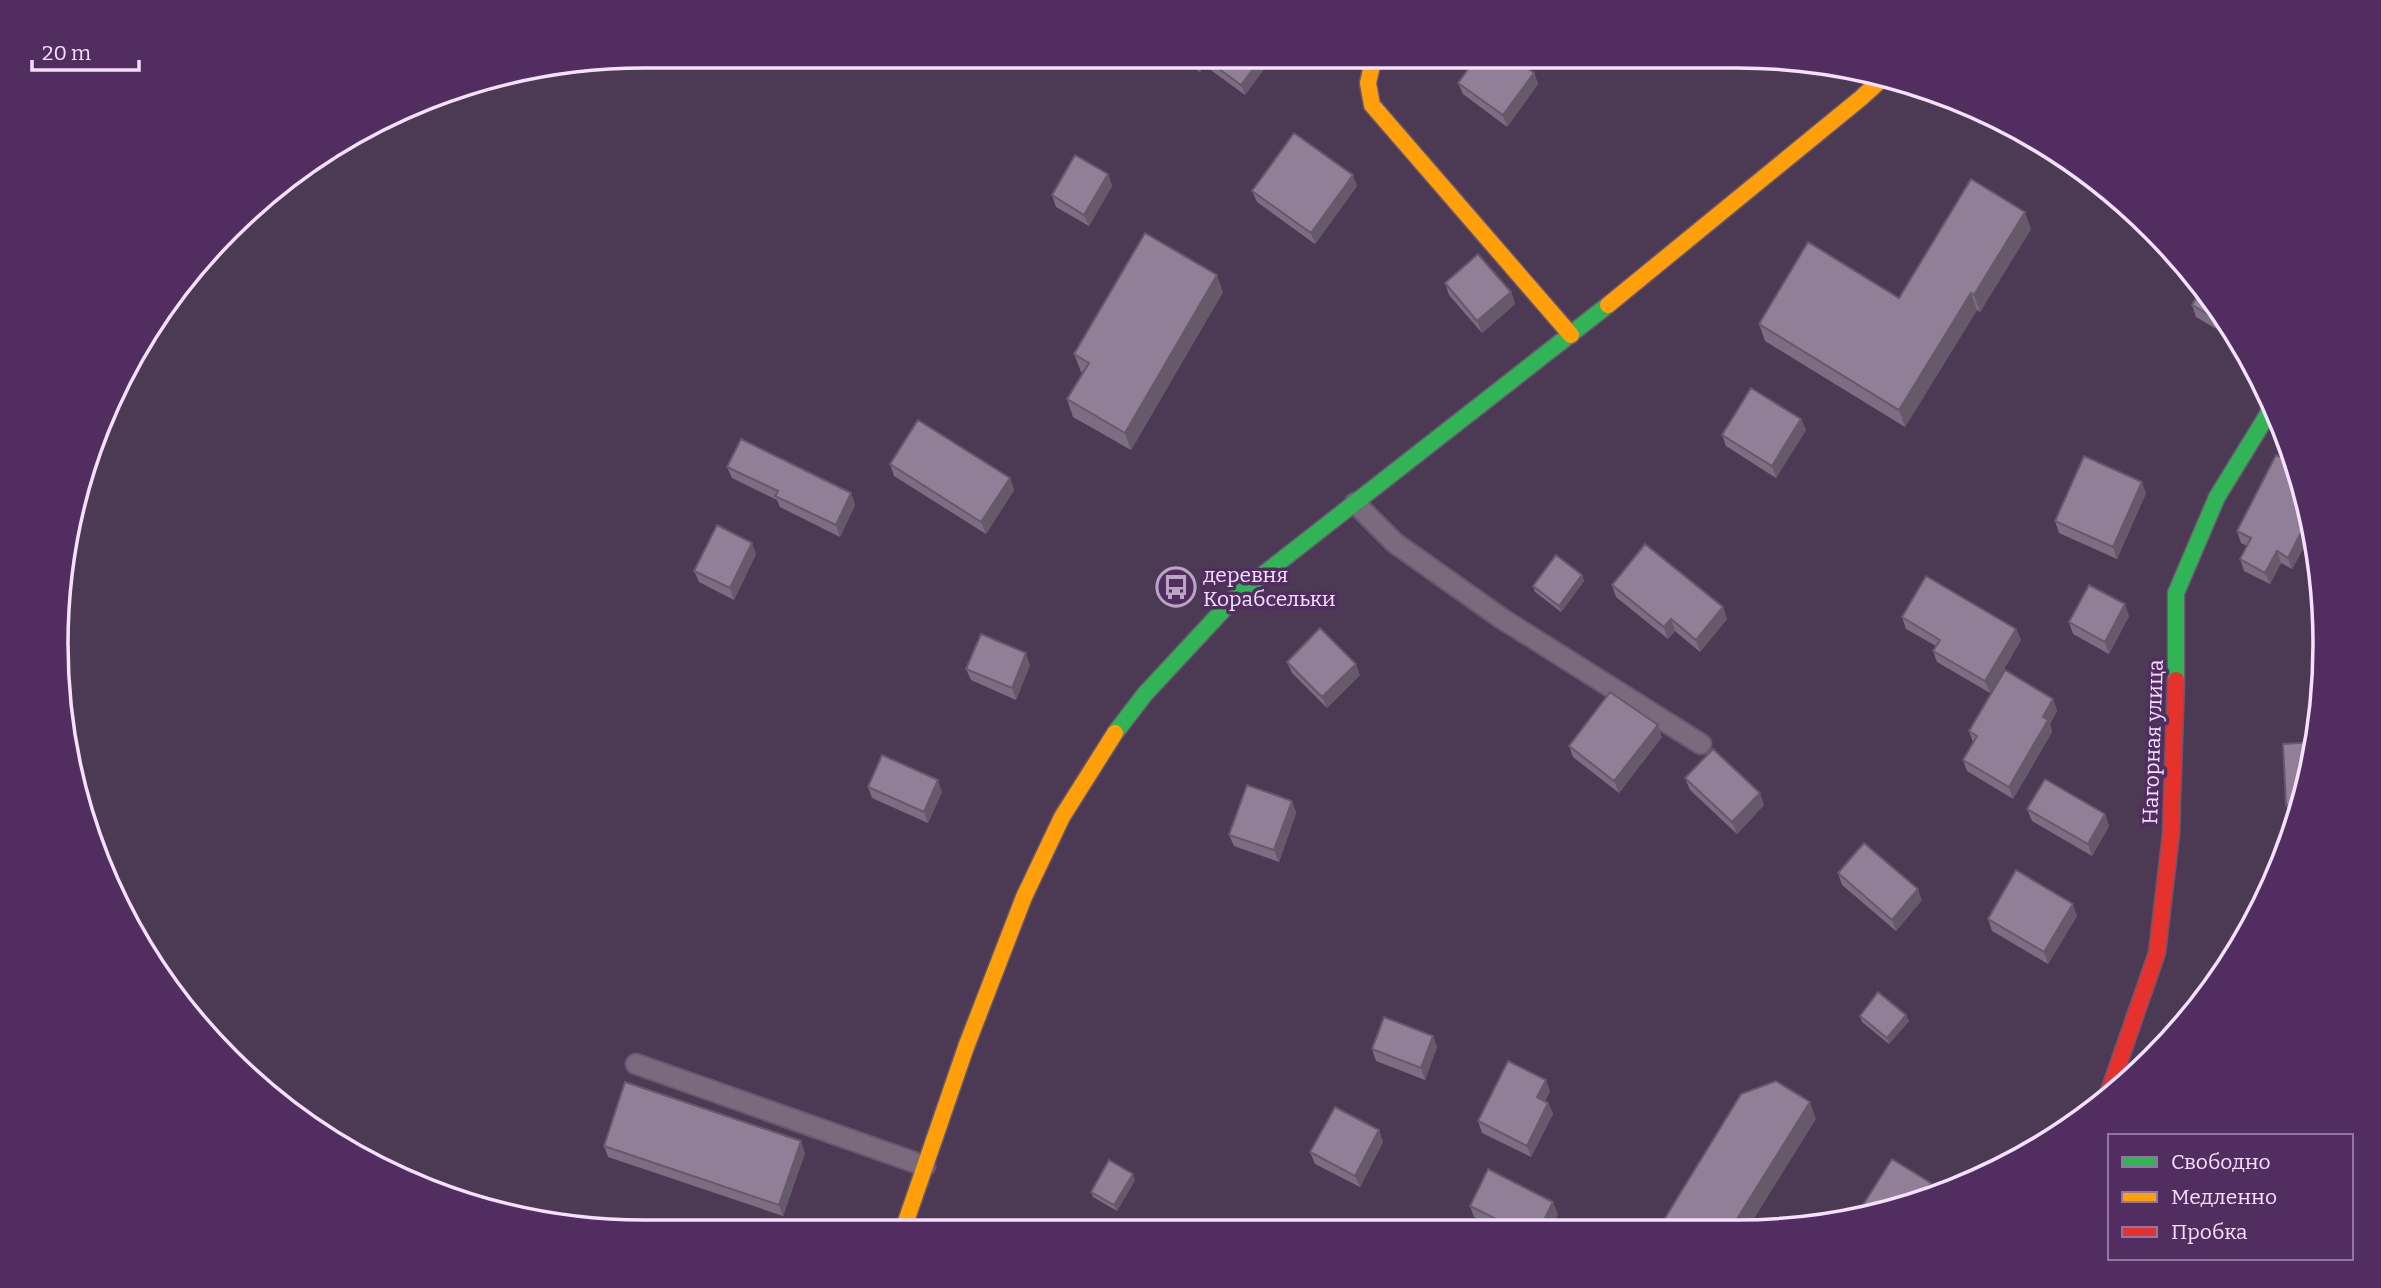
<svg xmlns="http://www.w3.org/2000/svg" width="2381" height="1288" font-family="Bitter,serif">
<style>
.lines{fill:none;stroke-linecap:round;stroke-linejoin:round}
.lane-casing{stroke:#68576f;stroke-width:23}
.fast-casing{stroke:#68576f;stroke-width:19}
.slow-casing{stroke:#68576f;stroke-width:19}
.jam-casing{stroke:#68576f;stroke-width:19}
.lane{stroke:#796a7e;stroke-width:19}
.fast{stroke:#30b455;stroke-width:16}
.slow{stroke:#ff9f0a;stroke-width:16}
.jam{stroke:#e5322d;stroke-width:16}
.wall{fill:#7c6d82}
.shaded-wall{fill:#65596a}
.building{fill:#907f97;stroke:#65596a;stroke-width:2}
.labels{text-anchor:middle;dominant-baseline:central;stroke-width:7;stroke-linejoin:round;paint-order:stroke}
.poi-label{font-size:21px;fill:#f5e0ff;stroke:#512d60;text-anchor:start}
.street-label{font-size:21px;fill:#f5e0ff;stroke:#512d60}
.rim{fill:none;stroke:#f5e0ff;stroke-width:3.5}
</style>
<rect width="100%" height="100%" fill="#4c3954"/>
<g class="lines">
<!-- lane casing -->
<g class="lane-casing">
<path id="lane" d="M 1355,503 L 1395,543 L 1501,618 L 1701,744
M 636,1064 L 925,1166"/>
</g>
<!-- fast casing -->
<g class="fast-casing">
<path id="fast" d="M 2176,680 L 2176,593 L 2217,497 L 2273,406
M 1115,733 L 1145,694 L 1237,595 L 1608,305"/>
</g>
<!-- slow casing -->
<g class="slow-casing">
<path id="slow" d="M 1374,57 L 1368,83 L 1372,105 L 1571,335
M 1608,305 L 1861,98 L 1886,75
M 903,1230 L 966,1047 L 1024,897 L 1062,817 L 1115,733"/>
</g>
<!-- jam casing -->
<g class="jam-casing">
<path id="jam" d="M 2108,1094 L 2157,953 L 2171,834 L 2176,680"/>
</g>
<!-- lane -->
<use href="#lane" class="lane"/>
<!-- fast -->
<use href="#fast" class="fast"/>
<!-- slow -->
<use href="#slow" class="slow"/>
<!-- jam -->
<use href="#jam" class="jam"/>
</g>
<!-- wall -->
<path class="wall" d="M 1178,57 L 1264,57 L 1267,65 L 1245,95 L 1204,65 L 1200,72 Z
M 1534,73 L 1538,84 L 1507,127 L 1463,94 L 1458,83 Z
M 1108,174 L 1112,186 L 1089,226 L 1056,207 L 1052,195 Z
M 1357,186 L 1315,244 L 1257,202 L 1252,191 Z
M 2031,229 L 1980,312 L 1977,310 L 1905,427 L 1765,341 L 1759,324 L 1899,298 Z
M 1445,283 L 1511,292 L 1515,304 L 1482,333 L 1449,295 Z
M 2203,286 L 2237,341 L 2196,317 L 2192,305 Z
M 1223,292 L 1131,450 L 1073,417 L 1067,399 L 1083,373 L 1081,372 L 1074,354 Z
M 1801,419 L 1806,430 L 1776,478 L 1726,446 L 1722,435 Z
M 890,464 L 1010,478 L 1014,490 L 986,534 L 894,476 Z
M 727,467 L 851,493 L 855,505 L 840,537 L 780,507 L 777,500 L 732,478 Z
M 2305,491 L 2312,532 L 2292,569 L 2281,563 L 2270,584 L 2244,571 L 2240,559 L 2247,546 L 2241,543 L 2237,531 Z
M 2146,493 L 2117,559 L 2059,533 L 2055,521 Z
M 756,554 L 734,600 L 699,582 L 694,571 Z
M 1582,575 L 1584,581 L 1561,612 L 1535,592 L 1533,586 Z
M 1612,585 L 1723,607 L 1727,619 L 1700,652 L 1675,631 L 1668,639 L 1616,597 Z
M 2129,616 L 2109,654 L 2073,634 L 2069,622 Z
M 1902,617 L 2016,629 L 2021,640 L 1990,693 L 1937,662 L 1933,651 L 1936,646 L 1906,629 Z
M 1287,662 L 1360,675 L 1327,708 L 1292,673 Z
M 1030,665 L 1016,700 L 971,680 L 966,669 Z
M 2053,699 L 2057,711 L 2050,724 L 2052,732 L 2013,799 L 1967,771 L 1963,760 L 1973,742 L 1969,731 Z
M 1662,737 L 1619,793 L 1573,757 L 1569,746 Z
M 2315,742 L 2298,816 L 2290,816 L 2286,805 Z
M 1685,778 L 1764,805 L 1737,834 L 1690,790 Z
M 868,787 L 942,792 L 928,823 L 872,798 Z
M 1292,801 L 1296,813 L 1279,862 L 1234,846 L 1229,835 Z
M 2027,809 L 2105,814 L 2109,826 L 2092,856 L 2032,821 Z
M 1838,873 L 1922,900 L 1896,931 L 1842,885 Z
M 2077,916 L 2048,964 L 1992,931 L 1988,919 Z
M 1906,1015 L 1909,1021 L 1889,1044 L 1862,1022 L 1860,1016 Z
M 1433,1036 L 1437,1047 L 1425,1080 L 1376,1061 L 1372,1049 Z
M 1550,1091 L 1545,1101 L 1548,1103 L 1553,1114 L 1531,1157 L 1482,1133 L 1478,1121 Z
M 1379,1130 L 1383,1142 L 1360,1187 L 1315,1164 L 1310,1152 Z
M 604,1146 L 805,1153 L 783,1216 L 608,1157 Z
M 1135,1180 L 1117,1211 L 1093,1197 L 1091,1192 Z
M 1470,1206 L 1558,1214 L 1551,1228 L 1495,1228 L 1474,1217 Z"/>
<!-- shaded-wall -->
<path class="shaded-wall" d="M 1199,57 L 1201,57 L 1204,65 L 1200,72 L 1196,61 Z
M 1262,57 L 1264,57 L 1267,65 L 1245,95 L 1241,85 Z
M 1534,73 L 1538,84 L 1507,127 L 1503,115 Z
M 1108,174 L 1112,186 L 1089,226 L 1084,215 Z
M 1353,175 L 1357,186 L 1315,244 L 1311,233 Z
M 2025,212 L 2031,229 L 1980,312 L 1974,295 Z
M 1217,275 L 1223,292 L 1131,450 L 1125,433 Z
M 1511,292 L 1515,304 L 1482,333 L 1477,321 Z
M 1971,293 L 1977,310 L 1905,427 L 1899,410 Z
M 1801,419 L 1806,430 L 1776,478 L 1772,466 Z
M 1010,478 L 1014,490 L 986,534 L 981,522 Z
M 2142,482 L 2146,493 L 2117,559 L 2113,547 Z
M 851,493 L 855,505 L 840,537 L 836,525 Z
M 2309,517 L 2312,532 L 2292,569 L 2288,558 Z
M 752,543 L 756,554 L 734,600 L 730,588 Z
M 2277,551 L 2281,563 L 2270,584 L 2265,573 Z
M 1582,575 L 1584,581 L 1561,612 L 1559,606 Z
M 2125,604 L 2129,616 L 2109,654 L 2105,642 Z
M 1723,607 L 1727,619 L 1700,652 L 1696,640 Z
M 1671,619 L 1675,631 L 1668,639 L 1664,627 Z
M 2016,629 L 2021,640 L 1990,693 L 1985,681 Z
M 1026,653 L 1030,665 L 1016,700 L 1012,688 Z
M 1356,664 L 1360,675 L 1327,708 L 1322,697 Z
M 2053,699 L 2057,711 L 2050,724 L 2052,732 L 2013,799 L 2009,787 L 2043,717 Z
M 1658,725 L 1662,737 L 1619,793 L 1614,781 Z
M 938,780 L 942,792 L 928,823 L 924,812 Z
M 1760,793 L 1764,805 L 1737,834 L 1732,822 Z
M 1292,801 L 1296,813 L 1279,862 L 1274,850 Z
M 2105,814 L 2109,826 L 2092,856 L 2088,844 Z
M 1918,889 L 1922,900 L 1896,931 L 1892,920 Z
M 2073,904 L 2077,916 L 2048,964 L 2044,952 Z
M 1906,1015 L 1909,1021 L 1889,1044 L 1887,1038 Z
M 1433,1036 L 1437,1047 L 1425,1080 L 1421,1068 Z
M 1546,1080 L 1550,1091 L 1541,1109 L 1537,1097 Z
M 1810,1102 L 1816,1119 L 1749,1227 L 1732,1227 Z
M 1548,1103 L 1553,1114 L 1531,1157 L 1527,1146 Z
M 1379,1130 L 1383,1142 L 1360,1187 L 1355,1176 Z
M 801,1141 L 805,1153 L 783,1216 L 779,1205 Z
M 1133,1174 L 1135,1180 L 1117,1211 L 1114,1205 Z
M 1931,1183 L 1935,1194 L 1921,1198 Z
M 1553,1202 L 1558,1214 L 1551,1228 L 1540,1228 Z"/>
<!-- building -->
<path class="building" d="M 1190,57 L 1199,57 L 1196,61 Z
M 1203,57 L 1262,57 L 1241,85 Z
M 1477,57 L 1513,57 L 1534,73 L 1503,115 L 1458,83 Z
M 1294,133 L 1353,175 L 1311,233 L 1252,191 Z
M 1075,155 L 1108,174 L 1084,215 L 1052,195 Z
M 1971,179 L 2025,212 L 1974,295 L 1971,293 L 1899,410 L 1759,324 L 1808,242 L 1899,298 Z
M 1145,233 L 1217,275 L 1125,433 L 1067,399 L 1089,363 L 1074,354 Z
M 1478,254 L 1511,292 L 1477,321 L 1445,283 Z
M 2203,286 L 2228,326 L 2192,305 Z
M 1751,388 L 1801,419 L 1772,466 L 1722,435 Z
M 918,420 L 1010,478 L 981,522 L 890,464 Z
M 741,439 L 851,493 L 836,525 L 775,496 L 778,491 L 727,467 Z
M 2276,455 L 2295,464 L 2305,491 L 2309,517 L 2288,558 L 2277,551 L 2265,573 L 2240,559 L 2251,538 L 2237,531 Z
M 2084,456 L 2142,482 L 2113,547 L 2055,521 Z
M 717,525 L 752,543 L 730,588 L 694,571 Z
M 1645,544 L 1723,607 L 1696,640 L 1671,619 L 1664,627 L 1612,585 Z
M 1556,555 L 1582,575 L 1559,606 L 1533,586 Z
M 1926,576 L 2016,629 L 1985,681 L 1933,651 L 1940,640 L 1902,617 Z
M 2089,585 L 2125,604 L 2105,642 L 2069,622 Z
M 1320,628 L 1356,664 L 1322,697 L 1287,662 Z
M 981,634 L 1026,653 L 1012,688 L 966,669 Z
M 2005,670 L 2053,699 L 2043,717 L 2048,720 L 2009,787 L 1963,760 L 1977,736 L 1969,731 Z
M 1610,692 L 1658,725 L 1614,781 L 1569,746 Z
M 2315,742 L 2301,804 L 2286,805 L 2283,744 Z
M 1713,749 L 1760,793 L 1732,822 L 1685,778 Z
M 882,755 L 938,780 L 924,812 L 868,787 Z
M 2045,779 L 2105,814 L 2088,844 L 2027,809 Z
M 1247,785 L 1292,801 L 1274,850 L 1229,835 Z
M 1864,843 L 1918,889 L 1892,920 L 1838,873 Z
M 2016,870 L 2073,904 L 2044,952 L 1988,919 Z
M 1878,992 L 1906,1015 L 1887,1038 L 1860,1016 Z
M 1384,1017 L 1433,1036 L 1421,1068 L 1372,1049 Z
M 1508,1061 L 1546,1080 L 1537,1097 L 1548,1103 L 1527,1146 L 1478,1121 Z
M 1776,1081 L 1810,1102 L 1732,1227 L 1670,1227 L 1662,1223 L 1741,1094 Z
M 625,1082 L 801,1141 L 779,1205 L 604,1146 Z
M 1335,1107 L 1379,1130 L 1355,1176 L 1310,1152 Z
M 1892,1159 L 1931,1183 L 1921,1198 L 1856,1216 Z
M 1109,1160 L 1133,1174 L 1114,1205 L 1091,1192 Z
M 1488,1169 L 1553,1202 L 1540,1228 L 1514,1228 L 1470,1206 Z"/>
<!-- icons -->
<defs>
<g id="bus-ring" transform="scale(2.0125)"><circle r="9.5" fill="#512d60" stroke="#baa6c3" stroke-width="1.5"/><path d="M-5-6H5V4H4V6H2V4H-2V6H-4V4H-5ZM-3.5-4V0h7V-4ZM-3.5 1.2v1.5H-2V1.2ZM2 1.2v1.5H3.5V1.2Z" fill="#baa6c3"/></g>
</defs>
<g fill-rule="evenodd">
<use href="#bus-ring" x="1176" y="587"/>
</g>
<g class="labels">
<!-- poi labels -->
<g class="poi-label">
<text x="1203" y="575">деревня<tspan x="1203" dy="24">Корабсельки</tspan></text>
</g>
<!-- street labels -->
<g class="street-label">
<text transform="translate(2153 742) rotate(-88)">Нагорная улица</text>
</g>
</g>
<!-- crop -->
<path d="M0 0H2381V1288H0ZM644 68H1737A576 576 0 0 1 2313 644V644A576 576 0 0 1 1737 1220H644A576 576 0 0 1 68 644V644A576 576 0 0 1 644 68Z" fill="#512d60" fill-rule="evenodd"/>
<path class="rim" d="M644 68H1737A576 576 0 0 1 2313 644V644A576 576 0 0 1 1737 1220H644A576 576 0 0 1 68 644V644A576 576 0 0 1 644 68Z"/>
<!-- legend -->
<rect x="2108" y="1134" width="245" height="126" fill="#512d60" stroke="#9375a0" stroke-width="2"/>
<rect x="2122" y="1157" width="35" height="10" fill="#30b455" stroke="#9375a0" stroke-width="2"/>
<text x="2171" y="1169" font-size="21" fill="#f5e0ff">Свободно</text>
<rect x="2122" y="1192" width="35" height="10" fill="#ff9f0a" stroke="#9375a0" stroke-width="2"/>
<text x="2171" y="1204" font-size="21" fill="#f5e0ff">Медленно</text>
<rect x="2122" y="1227" width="35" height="10" fill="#e5322d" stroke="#9375a0" stroke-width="2"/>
<text x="2171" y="1239" font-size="21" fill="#f5e0ff">Пробка</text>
<!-- scale -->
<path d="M32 60v10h107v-10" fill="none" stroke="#f5e0ff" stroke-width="3.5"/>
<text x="42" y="60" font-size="21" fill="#f5e0ff" stroke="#512d60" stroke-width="5" paint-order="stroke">20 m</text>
</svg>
